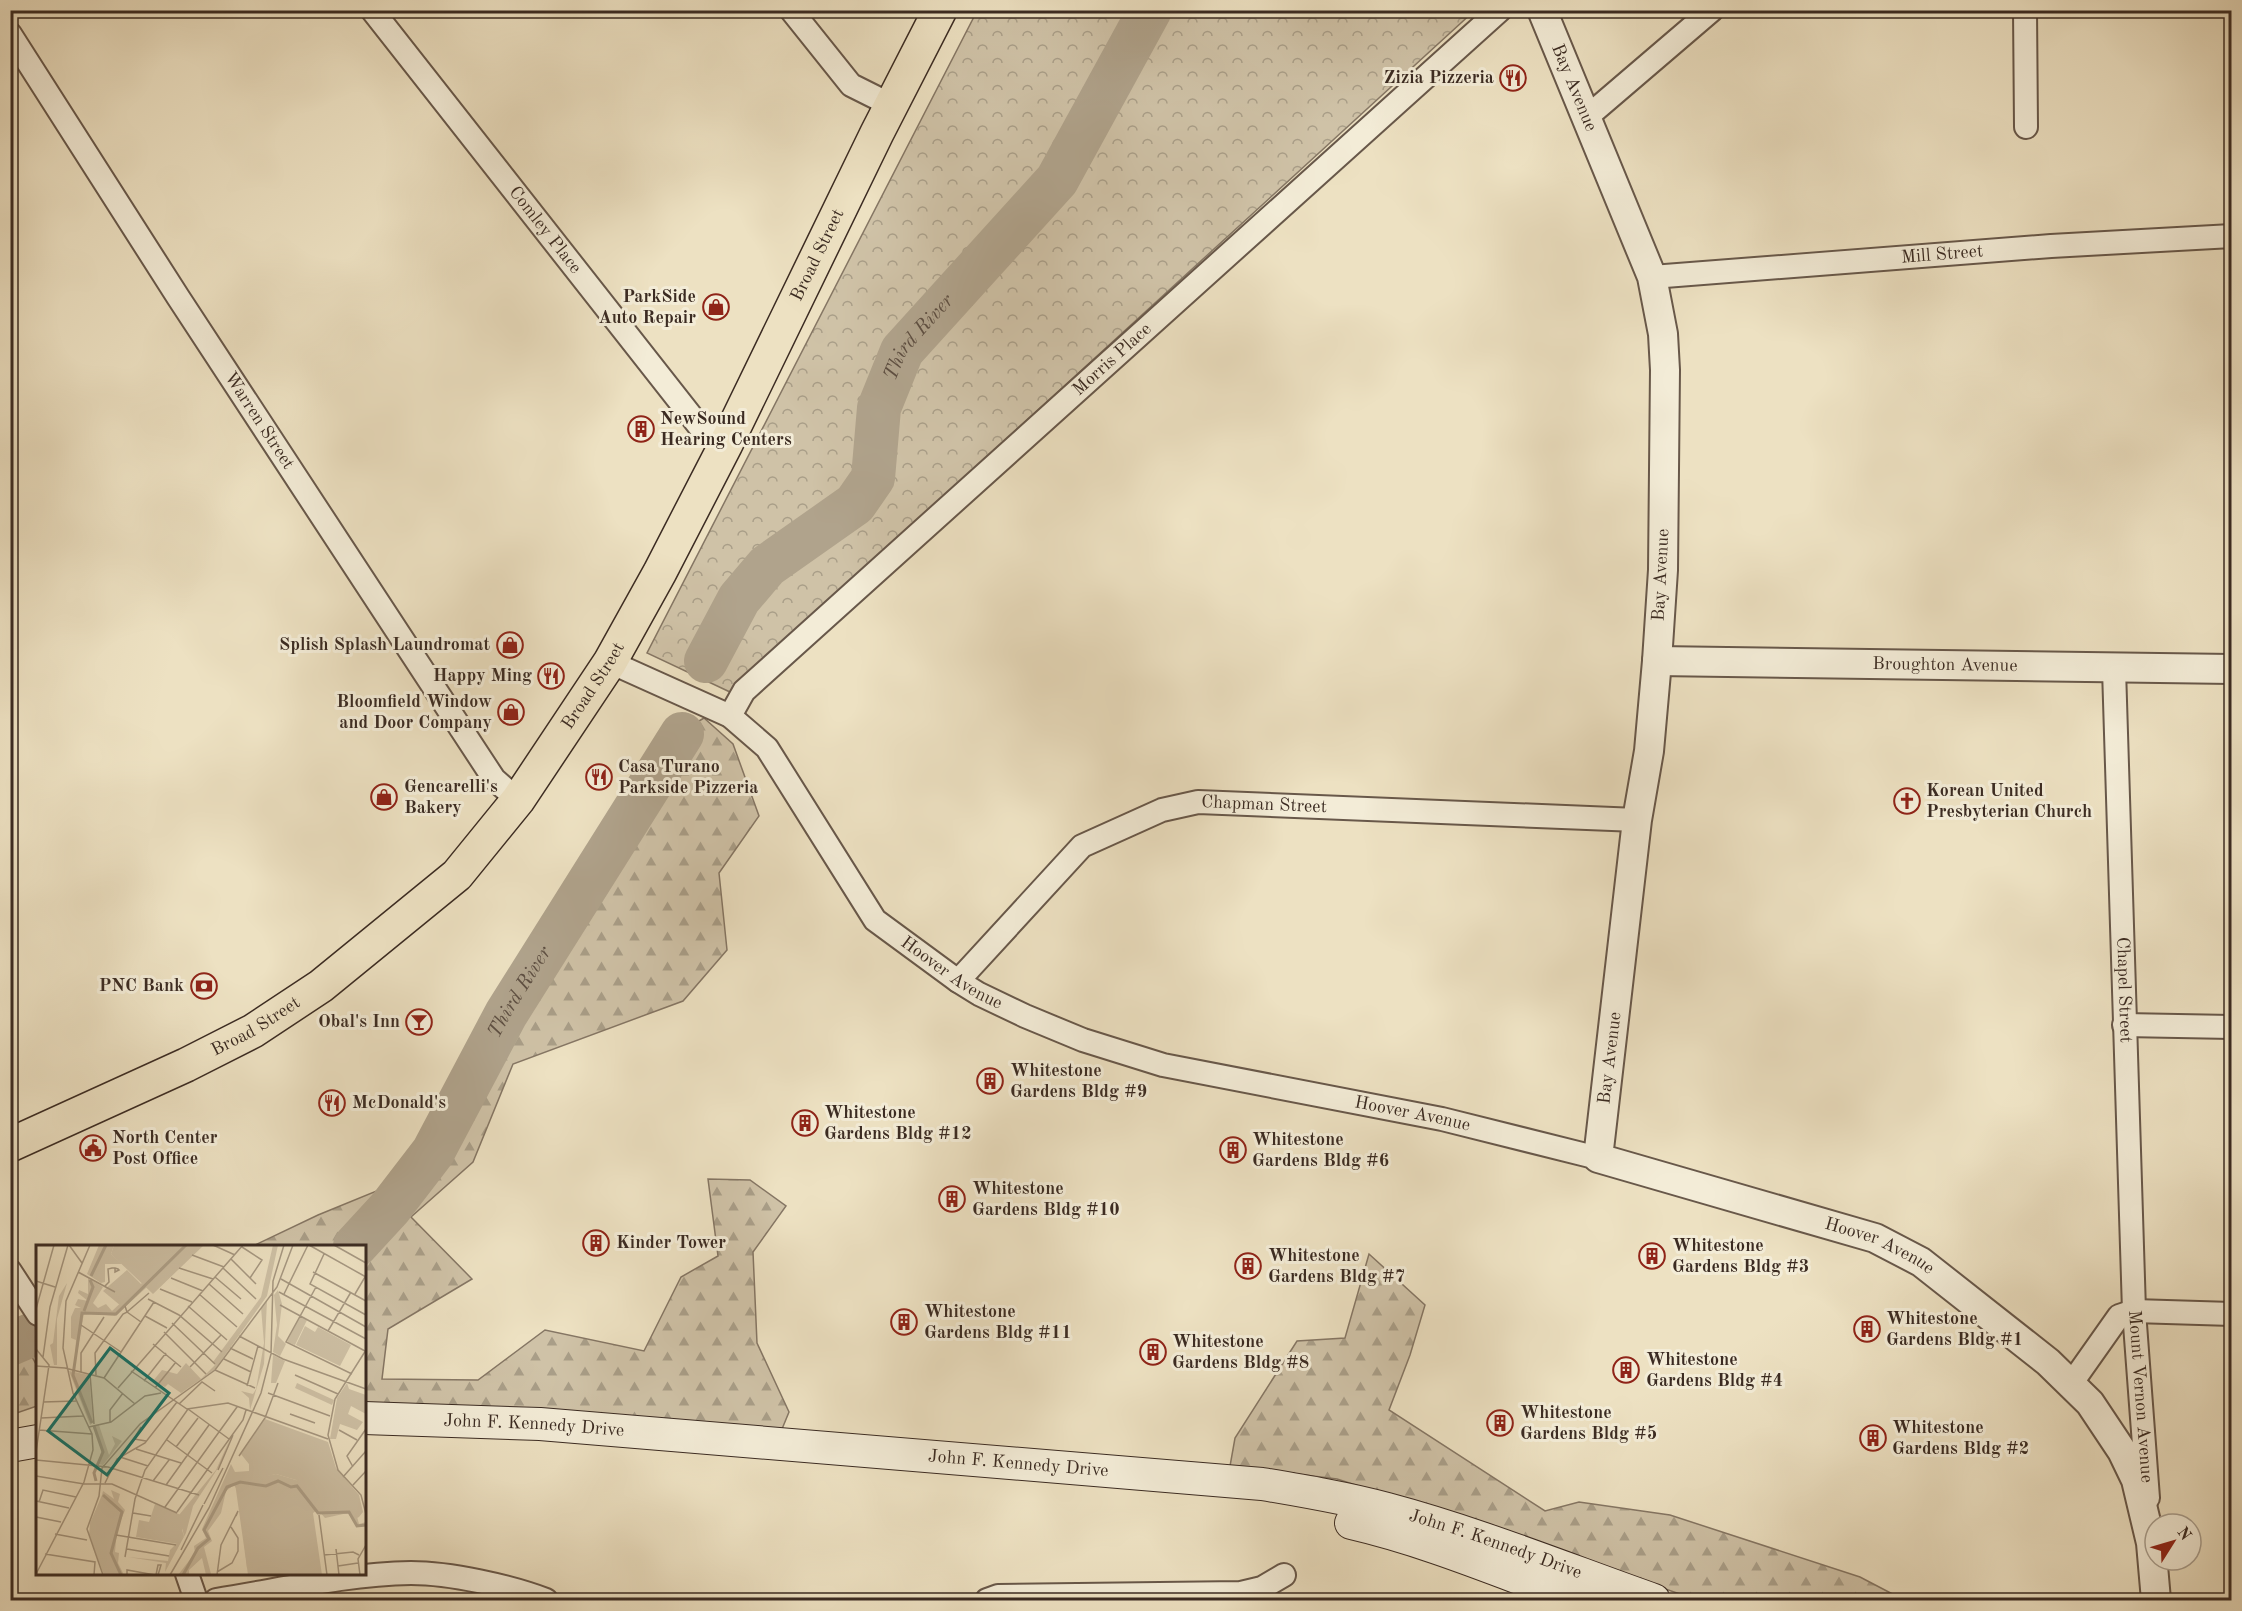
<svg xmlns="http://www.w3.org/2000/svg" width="2242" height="1611" font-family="'Old Standard TT',serif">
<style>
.forest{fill:url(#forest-firs);stroke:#857664;stroke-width:1.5}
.park{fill:url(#park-crowns);stroke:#857664;stroke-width:1.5}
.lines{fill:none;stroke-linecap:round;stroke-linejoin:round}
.river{stroke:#b0a38c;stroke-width:44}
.minor-casing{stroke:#68584a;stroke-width:26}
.tertiary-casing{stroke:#68584a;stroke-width:32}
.secondary-casing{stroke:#3b2b22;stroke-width:34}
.primary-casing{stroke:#3b2b22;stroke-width:36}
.minor{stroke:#f3ecd7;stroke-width:22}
.tertiary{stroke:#f3ecd7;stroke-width:28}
.secondary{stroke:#f3ecd7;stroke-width:32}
.primary{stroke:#ede1c2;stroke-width:33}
.labels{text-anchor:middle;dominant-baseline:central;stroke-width:6;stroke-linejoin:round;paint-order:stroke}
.poi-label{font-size:18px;font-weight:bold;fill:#3b2b22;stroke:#f3ecd7;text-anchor:start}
.street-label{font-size:18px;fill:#3b2b22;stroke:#f3ecd7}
.water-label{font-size:20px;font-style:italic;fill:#5e4f42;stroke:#f3ecd7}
.inset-river{fill:none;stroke:#b0a38c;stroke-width:3}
.inset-road{fill:none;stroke:#a69882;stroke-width:1.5}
.view{fill:#0f766e;fill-opacity:0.15;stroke:#0f766e;stroke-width:3}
.inset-edge{fill:none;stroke:#3b2b22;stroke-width:3}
</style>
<defs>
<pattern id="forest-firs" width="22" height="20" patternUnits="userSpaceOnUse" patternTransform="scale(1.5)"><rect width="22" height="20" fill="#cfc2a7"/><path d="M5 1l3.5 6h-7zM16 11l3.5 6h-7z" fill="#a99e88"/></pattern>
<pattern id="park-crowns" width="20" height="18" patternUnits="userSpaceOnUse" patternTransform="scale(1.5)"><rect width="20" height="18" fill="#cfc2a7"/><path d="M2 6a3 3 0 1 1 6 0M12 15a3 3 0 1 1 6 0" fill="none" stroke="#a99e88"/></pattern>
</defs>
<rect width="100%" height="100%" fill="#ede1c2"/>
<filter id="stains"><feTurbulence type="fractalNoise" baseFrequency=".00333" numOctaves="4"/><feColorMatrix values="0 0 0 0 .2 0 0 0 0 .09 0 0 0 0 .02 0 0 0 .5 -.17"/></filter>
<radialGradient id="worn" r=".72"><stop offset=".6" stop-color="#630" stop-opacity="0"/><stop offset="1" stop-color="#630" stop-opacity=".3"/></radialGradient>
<!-- forest -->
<path class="forest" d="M 704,718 L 733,744 L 759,816 L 719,873 L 727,950 L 683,1001 L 513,1064 L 473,1162 L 411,1217 L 472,1279 L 388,1329 L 382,1379 L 478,1380 L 545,1330 L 644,1351 L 681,1277 L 718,1256 L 708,1179 L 750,1180 L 786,1206 L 753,1252 L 757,1343 L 789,1412 L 782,1429 L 365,1404 L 364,1246 L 253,1246 L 318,1215 L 389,1186 L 484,1040 L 662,743 Z
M 1369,1254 L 1425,1305 L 1410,1355 L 1389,1410 L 1545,1511 L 1579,1502 L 1670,1515 L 1860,1577 L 1904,1600 L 1697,1600 L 1499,1531 L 1337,1479 L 1230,1466 L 1235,1438 L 1297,1341 L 1345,1338 Z
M 11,1319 L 37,1366 L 37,1406 L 11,1415 Z"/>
<!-- park -->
<path class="park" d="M 977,11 L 1474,11 L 730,692 L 647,653 Z
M 2226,1180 L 2232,1180 L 2231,1292 L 2225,1287 Z"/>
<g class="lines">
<!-- river -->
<g class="river">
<path id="s1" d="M 706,661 L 739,599 L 767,566 L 855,504 L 873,478 L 879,408 L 902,351 L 1057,180 L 1150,10"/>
<path id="s2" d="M 355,1246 L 390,1208 L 433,1152 L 506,1014 L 682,734"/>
<path d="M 10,1344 L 38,1332"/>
</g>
<!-- minor casing -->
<g class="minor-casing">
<g id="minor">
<path id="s3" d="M 372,10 L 699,426 L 726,444"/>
<path d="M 791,10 L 851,85 L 891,105"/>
<path d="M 2025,10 L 2026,127"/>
<path id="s4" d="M 10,34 L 178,297 L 494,779 L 518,800"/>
<path d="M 1587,117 L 1712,10"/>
<path id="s5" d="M 1652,277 L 2051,246 L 2232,236"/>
<path id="s6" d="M 610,662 L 730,716 L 767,748 L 875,920 L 958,981 L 979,994 L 1025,1016 L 1083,1040 L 1163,1065 L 1442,1119 L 1598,1158"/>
<path id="s7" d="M 2114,669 L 2134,1311 L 2148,1498"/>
<path id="s8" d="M 730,716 L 744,691 L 1500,10"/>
<path id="s9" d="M 958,981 L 1082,846 L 1162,810 L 1198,802 L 1637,820"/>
<path d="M 2124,1025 L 2232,1027"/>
<path d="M 10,1271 L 38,1314"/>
<path d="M 2071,1384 L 2119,1316 L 2134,1311 L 2232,1314"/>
<path d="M 187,1574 L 196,1600"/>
<path d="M 216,1600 C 280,1590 346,1574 411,1573 C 450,1573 509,1586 546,1600"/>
<path d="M 987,1600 L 998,1596 L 1241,1593 L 1262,1588 L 1284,1575"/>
</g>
</g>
<!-- tertiary casing -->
<g class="tertiary-casing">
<g id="tertiary">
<path id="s10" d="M 1542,10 L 1652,277 L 1663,334 L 1665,370 L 1663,570 L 1657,661 L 1649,751 L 1637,820 L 1598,1158 L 1875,1238 L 1921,1262 L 2048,1362 L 2090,1403 L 2122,1451 L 2136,1480 L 2151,1543 L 2156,1600"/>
<path id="s11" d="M 1657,661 L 2232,669"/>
</g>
</g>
<!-- secondary casing -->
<g class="secondary-casing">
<g id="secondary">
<path id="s12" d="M 364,1418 L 540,1424 L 1262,1484 C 1304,1491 1346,1498 1387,1509 C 1477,1533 1566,1569 1654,1600"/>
<path d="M 10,1446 L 38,1441"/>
<path d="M 1351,1523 C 1429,1541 1503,1573 1578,1600"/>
</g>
</g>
<!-- primary casing -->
<g class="primary-casing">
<g id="primary">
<path id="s13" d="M 10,1145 L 186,1065 L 253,1031 L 321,986 L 457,875 L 518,800 L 610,662 L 660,572 L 726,444 L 877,133 L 940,10"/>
</g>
</g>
<!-- minor -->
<use href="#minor" class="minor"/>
<!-- tertiary -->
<use href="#tertiary" class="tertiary"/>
<!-- secondary -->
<use href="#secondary" class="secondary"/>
<!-- primary -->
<use href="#primary" class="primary"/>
</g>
<!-- icons -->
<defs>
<g id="restaurant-ring" transform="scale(1.35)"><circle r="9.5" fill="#f3ecd7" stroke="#8f2418" stroke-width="1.5"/><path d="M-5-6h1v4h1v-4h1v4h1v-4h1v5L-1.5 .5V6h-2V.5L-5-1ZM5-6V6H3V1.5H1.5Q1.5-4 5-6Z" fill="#8f2418"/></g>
<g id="shop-ring" transform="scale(1.35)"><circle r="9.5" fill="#f3ecd7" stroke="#8f2418" stroke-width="1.5"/><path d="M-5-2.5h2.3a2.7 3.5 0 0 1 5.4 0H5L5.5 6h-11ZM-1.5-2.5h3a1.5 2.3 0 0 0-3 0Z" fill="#8f2418"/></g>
<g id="building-ring" transform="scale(1.35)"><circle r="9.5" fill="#f3ecd7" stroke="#8f2418" stroke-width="1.5"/><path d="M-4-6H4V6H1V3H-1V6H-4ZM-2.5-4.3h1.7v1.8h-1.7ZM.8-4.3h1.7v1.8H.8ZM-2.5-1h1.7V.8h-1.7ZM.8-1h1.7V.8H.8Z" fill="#8f2418"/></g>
<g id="church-ring" transform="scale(1.35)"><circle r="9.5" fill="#f3ecd7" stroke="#8f2418" stroke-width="1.5"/><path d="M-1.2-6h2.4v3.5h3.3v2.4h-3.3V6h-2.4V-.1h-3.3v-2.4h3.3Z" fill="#8f2418"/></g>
<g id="bank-ring" transform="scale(1.35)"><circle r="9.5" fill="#f3ecd7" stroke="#8f2418" stroke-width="1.5"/><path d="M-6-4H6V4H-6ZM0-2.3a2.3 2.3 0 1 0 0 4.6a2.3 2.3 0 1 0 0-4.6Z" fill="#8f2418"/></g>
<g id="bar-ring" transform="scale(1.35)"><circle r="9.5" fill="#f3ecd7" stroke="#8f2418" stroke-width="1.5"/><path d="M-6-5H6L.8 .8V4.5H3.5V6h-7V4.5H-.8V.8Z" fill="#8f2418"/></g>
<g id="civic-ring" transform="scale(1.35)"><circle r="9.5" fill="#f3ecd7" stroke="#8f2418" stroke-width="1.5"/><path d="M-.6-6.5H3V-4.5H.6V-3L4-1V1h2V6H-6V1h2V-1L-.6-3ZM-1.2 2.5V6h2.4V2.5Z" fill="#8f2418"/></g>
</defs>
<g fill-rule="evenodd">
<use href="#restaurant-ring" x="1513" y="78"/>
<use href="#shop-ring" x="716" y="307"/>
<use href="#building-ring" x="641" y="429"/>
<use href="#shop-ring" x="510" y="645"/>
<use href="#restaurant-ring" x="551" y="676"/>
<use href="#shop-ring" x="511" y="712"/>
<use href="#restaurant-ring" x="599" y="777"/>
<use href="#shop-ring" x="384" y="797"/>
<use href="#church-ring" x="1907" y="801"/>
<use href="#bank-ring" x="204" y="986"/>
<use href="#bar-ring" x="419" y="1022"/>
<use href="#building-ring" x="990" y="1081"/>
<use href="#restaurant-ring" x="332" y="1103"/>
<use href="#building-ring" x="805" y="1123"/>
<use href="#civic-ring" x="93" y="1148"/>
<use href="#building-ring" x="1233" y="1150"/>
<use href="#building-ring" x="952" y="1199"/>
<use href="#building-ring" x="596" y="1243"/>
<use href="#building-ring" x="1652" y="1256"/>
<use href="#building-ring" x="1248" y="1266"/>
<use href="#building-ring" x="904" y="1322"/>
<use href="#building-ring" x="1867" y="1329"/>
<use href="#building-ring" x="1153" y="1352"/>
<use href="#building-ring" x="1626" y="1370"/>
<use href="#building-ring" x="1500" y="1423"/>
<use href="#building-ring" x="1873" y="1438"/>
</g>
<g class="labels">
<!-- poi labels -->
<g class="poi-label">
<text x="1494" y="78" text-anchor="end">Zizia Pizzeria</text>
<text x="696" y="297" text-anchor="end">ParkSide<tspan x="696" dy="21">Auto Repair</tspan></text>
<text x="660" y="419">NewSound<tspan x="660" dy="21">Hearing Centers</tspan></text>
<text x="490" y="645" text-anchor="end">Splish Splash Laundromat</text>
<text x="532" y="676" text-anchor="end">Happy Ming</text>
<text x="492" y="702" text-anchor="end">Bloomfield Window<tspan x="492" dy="21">and Door Company</tspan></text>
<text x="618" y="767">Casa Turano<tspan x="618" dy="21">Parkside Pizzeria</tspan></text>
<text x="404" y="787">Gencarelli's<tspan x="404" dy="21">Bakery</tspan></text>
<text x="1926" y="791">Korean United<tspan x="1926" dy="21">Presbyterian Church</tspan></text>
<text x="184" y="986" text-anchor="end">PNC Bank</text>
<text x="400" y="1022" text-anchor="end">Obal's Inn</text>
<text x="1010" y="1071">Whitestone<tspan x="1010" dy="21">Gardens Bldg #9</tspan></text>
<text x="352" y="1103">McDonald's</text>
<text x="824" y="1113">Whitestone<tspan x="824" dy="21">Gardens Bldg #12</tspan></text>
<text x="112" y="1138">North Center<tspan x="112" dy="21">Post Office</tspan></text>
<text x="1252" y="1140">Whitestone<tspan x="1252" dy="21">Gardens Bldg #6</tspan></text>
<text x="972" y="1189">Whitestone<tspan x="972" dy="21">Gardens Bldg #10</tspan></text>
<text x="616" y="1243">Kinder Tower</text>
<text x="1672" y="1246">Whitestone<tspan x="1672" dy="21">Gardens Bldg #3</tspan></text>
<text x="1268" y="1256">Whitestone<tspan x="1268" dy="21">Gardens Bldg #7</tspan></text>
<text x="924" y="1312">Whitestone<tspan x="924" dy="21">Gardens Bldg #11</tspan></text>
<text x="1886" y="1319">Whitestone<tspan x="1886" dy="21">Gardens Bldg #1</tspan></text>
<text x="1172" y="1342">Whitestone<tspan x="1172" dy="21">Gardens Bldg #8</tspan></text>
<text x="1646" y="1360">Whitestone<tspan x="1646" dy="21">Gardens Bldg #4</tspan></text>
<text x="1520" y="1413">Whitestone<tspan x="1520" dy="21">Gardens Bldg #5</tspan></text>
<text x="1892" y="1428">Whitestone<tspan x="1892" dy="21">Gardens Bldg #2</tspan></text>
</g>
<!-- street labels -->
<g class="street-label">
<text stroke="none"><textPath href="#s10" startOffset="84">Bay Avenue</textPath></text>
<text stroke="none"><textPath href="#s3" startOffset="280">Comley Place</textPath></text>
<text stroke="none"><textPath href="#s13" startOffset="1245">Broad Street</textPath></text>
<text stroke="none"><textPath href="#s5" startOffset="291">Mill Street</textPath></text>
<text stroke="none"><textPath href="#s8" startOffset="524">Morris Place</textPath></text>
<text stroke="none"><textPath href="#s4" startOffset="460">Warren Street</textPath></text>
<text transform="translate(1661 575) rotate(-87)">Bay Avenue</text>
<text stroke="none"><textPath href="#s11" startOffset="288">Broughton Avenue</textPath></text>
<text stroke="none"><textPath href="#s13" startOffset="759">Broad Street</textPath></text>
<text stroke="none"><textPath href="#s9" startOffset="374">Chapman Street</textPath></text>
<text stroke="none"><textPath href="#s6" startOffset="477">Hoover Avenue</textPath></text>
<text stroke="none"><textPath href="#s7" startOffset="321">Chapel Street</textPath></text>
<text stroke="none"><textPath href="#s13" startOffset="273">Broad Street</textPath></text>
<text transform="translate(1610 1058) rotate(-83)">Bay Avenue</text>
<text stroke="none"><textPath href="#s6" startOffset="963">Hoover Avenue</textPath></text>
<text stroke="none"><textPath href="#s10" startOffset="1470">Hoover Avenue</textPath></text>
<text stroke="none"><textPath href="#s7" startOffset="728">Mount Vernon Avenue</textPath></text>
<text stroke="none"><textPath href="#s12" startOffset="170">John F. Kennedy Drive</textPath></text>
<text stroke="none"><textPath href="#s12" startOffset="656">John F. Kennedy Drive</textPath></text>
<text stroke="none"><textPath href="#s12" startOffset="1142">John F. Kennedy Drive</textPath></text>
</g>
<!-- water labels -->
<g class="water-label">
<text stroke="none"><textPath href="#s1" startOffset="405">Third River</textPath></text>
<text stroke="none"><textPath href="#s2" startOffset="304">Third River</textPath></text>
</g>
</g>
<!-- overview -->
<g transform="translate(36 1245)">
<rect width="330" height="330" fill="#ede1c2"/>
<path d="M 78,0 L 168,0 L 117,49 L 75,9 ZM 264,71 L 271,75 L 259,100 L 251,97 ZM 237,110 L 249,116 L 240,138 L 235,138 ZM 261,138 L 298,155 L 296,160 L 259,143 ZM 242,236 L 255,242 L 261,241 L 280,266 L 277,268 L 286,330 L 212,330 L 199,238 L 230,241 Z" fill="#cfc2a7"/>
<path d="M 63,0 L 78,0 L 75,9 L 86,19 L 69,19 L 69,37 L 65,38 L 51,29 ZM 237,0 L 242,0 L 231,51 L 179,124 L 165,134 L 179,120 L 177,117 L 225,52 ZM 52,33 L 67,42 L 57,58 L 62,63 L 70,59 L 76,66 L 106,38 L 111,42 L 79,71 L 48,68 L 38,126 L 40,95 L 35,93 L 35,72 L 39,63 L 45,63 L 39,60 L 42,54 L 52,56 L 42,48 L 43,45 L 52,49 ZM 31,38 L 21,74 L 21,120 L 18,120 L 14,100 L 17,98 L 23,51 ZM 242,45 L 246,59 L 242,91 L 250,99 L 244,111 L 237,107 L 241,80 L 238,50 ZM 231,55 L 228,119 L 214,165 L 213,153 L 205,146 L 217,149 L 220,144 L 228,98 L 225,63 ZM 63,180 L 73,210 L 79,199 L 76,191 L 86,196 L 67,220 L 62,219 L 66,204 L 57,182 ZM 194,194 L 184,220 L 157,261 L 150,288 L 129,327 L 130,318 L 92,312 L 132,316 L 134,305 L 148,291 L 143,270 L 180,225 ZM 213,218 L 224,232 L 240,229 L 260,235 L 319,264 L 323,279 L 330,277 L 330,281 L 321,282 L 312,268 L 289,273 L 261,241 L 255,242 L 241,236 L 230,241 L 210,238 L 204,241 L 209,250 L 209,286 L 217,322 L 211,323 L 203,248 L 198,240 L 190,246 L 185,268 L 172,286 L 176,296 L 168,302 L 175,329 L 170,330 L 166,313 L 153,325 L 153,330 L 142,330 L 159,308 L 158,301 L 170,293 L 166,284 L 195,219 L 199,227 L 213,226 ZM 75,245 L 84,249 L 82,257 L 89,265 L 81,285 L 79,307 L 83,308 L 82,318 L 88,330 L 82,330 L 72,310 L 73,292 L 84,267 L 66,250 L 67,246 L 78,254 ZM 241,251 L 219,278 L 217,277 L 221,253 L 224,252 L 230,261 L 231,256 L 225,252 Z" fill="#cfc2a7"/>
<path d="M 229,174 L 292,197 L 300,223 L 323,250 L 327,267 L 323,272 L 319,274 L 315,265 L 282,267 L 260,235 L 240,229 L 224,233 L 205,209 ZM 119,259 L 152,273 L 146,285 L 148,291 L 142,299 L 100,292 L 103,275 L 113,277 Z" fill="#cfc2a7"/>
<path d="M 91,25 L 106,40 L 85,61 L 67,46 ZM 269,81 L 279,87 L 282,82 L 315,100 L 304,121 L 260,100 ZM 150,118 L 165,134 L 145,148 L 132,139 L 129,142 L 117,136 L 126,125 L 141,129 ZM 33,126 L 53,130 L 57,178 L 54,180 ZM 311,138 L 313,144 L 330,150 L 330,169 L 315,161 L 312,169 L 327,177 L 321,185 L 304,179 L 300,194 L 294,194 L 301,153 ZM 66,250 L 86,266 L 77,286 L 74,309 L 84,330 L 68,330 L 53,290 L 54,278 Z" fill="#cfc2a7"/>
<path class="inset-river" d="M 55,31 L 70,0M 48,66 L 57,42 L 54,35M 56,178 L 37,130 L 46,68 L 80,69 L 150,0M 58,181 L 67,207 L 58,228 L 60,236M 67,250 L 86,267 L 75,308 L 85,330M 147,330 L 162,303 L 173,294 L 168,285 L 191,242 L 204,237 L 230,241 L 242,236 L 255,242 L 261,241 L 282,268 L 313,267 L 321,281 L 330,280"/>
<path class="inset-road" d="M 33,0 L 46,18M 177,0 L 199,10M 273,0 L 330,32M 298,0 L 330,18M 206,2 L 226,15 L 214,33M 288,9 L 274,39 L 330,70M 156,10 L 188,22M 195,14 L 220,39M 143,23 L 177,34M 187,23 L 220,54M 42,27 L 79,47M 277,27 L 330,56M 179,32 L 205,54M 135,33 L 167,46M 245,34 L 330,82M 0,36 L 19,42M 173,39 L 207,69M 69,41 L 73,37 L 72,24 L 76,23 L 79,23 L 82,24 L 83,25 L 79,27 L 79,23M 280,42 L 250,97 L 316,129M 124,44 L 156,57M 243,47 L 330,94M 163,49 L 201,82M 248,49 L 272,0M 319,49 L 329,32M 112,54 L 143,70 L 186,107M 244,60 L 329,106M 89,61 L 91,67 L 113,48M 152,61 L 191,95M 0,64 L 18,0M 109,71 L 131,83M 136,78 L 179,119M 45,80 L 85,107M 292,86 L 315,47M 128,87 L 170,129M 203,91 L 247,114 L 330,144M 117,99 L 145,122M 194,103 L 217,114M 0,104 L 13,120 L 0,207M 330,105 L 299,154 L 292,190 L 302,225 L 325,250 L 330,269M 7,112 L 14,62 L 32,0M 188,114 L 215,127M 0,121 L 29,123 L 68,133 L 99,159M 154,122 L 185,90M 179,125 L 219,143M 95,126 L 151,164 L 192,158 L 292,194M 45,127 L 45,108 L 68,72M 54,129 L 58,179M 60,130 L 59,108 L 87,69 L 91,67 L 105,77M 259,130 L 302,149M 68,133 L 118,57M 108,136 L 130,108M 211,141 L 222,101M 82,143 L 207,0M 119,143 L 140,117M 232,148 L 294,171M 7,157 L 40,156M 143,159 L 166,137 L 179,146M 254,169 L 279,178M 5,173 L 47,171M 74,178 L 74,165 L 87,148M 53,182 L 75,177 L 109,151 L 125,148M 105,182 L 98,194 L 110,196M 3,185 L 56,189M 303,185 L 321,195M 131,195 L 176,228M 140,202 L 162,173M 100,204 L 145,218M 203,211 L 229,173 L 242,138M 84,212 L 112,221M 0,215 L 72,222 L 163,250M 317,222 L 311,211 L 330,184M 182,225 L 197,190M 0,231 L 48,239 L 76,239 L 141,268M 307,232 L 330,206M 117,236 L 133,215M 69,238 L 81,214 L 109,198 L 141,157M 130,240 L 173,180M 317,240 L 330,226M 0,256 L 33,263M 3,257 L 7,245 L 40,252M 168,259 L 187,223M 129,262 L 201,162M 141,267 L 207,175 L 210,165M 97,268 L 115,271M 283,270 L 291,330M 0,272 L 25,277M 19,289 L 51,295M 80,290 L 140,300M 91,304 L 133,311M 300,304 L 303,330M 145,305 L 167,260M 9,309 L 59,317 L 58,330M 288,310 L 317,307 L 323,310M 89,312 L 99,254 L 109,225 L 152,164 L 193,194M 302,321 L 322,318M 181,327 L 196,318 L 202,306 L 202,293 L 195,282M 0,329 L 48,237 L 57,205 L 56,189 L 37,148 L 27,103 L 30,56 L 54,0M 67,330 L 51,284 L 63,251 L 66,223 L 104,179 L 179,125 L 241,42 L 257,0M 91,330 L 91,325 L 119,330M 120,330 L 122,320 L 125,320 L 122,330M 134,330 L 173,263 L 225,148 L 235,109 L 237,36 L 248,0M 181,330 L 185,300 L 202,266 L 200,271M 324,330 L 322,314 L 330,300"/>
<path class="view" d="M 74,103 L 133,148 L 71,230 L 12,186 Z"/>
<rect width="330" height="330" class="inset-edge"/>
</g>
<!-- margin -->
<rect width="2242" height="1611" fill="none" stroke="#ede1c2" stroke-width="36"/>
<rect x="12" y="12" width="2218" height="1587" fill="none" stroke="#3b2b22" stroke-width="3"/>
<rect x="18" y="18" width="2206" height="1575" fill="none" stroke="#3b2b22" stroke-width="1.5"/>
<!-- north arrow -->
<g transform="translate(2173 1542) rotate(53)"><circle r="28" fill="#f3ecd7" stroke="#a99f8f" stroke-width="1.5"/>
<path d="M0-4.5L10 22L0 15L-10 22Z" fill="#8f2418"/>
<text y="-9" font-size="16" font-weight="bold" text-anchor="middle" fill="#3b2b22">N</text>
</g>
<rect width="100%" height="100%" filter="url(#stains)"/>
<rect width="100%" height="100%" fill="url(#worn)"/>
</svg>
